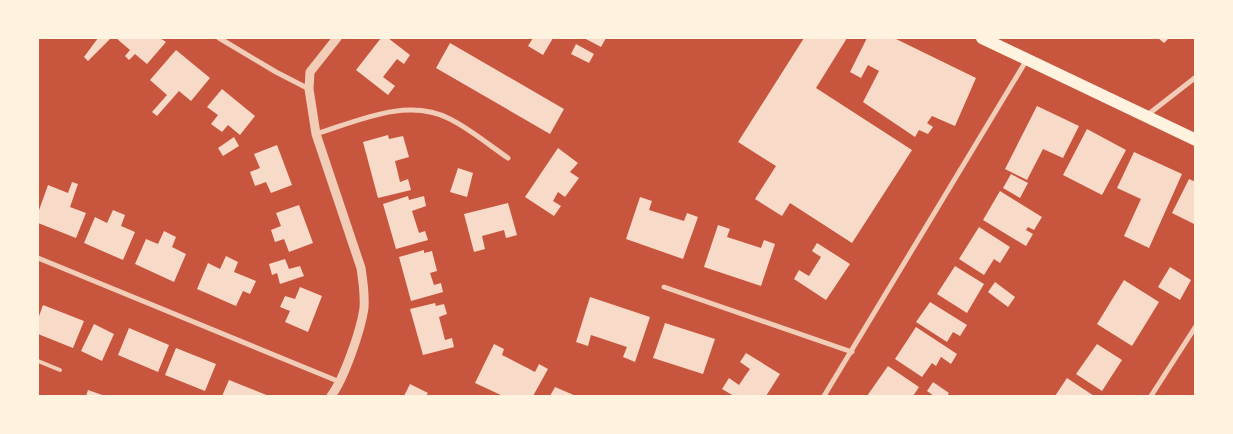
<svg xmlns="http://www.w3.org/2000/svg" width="1233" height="434" font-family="Ubuntu,sans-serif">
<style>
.building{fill:#f7dbc8}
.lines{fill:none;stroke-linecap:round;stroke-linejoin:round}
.service{stroke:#f1ccb7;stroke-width:4}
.minor{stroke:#f1ccb7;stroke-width:5}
.tertiary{stroke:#f1ccb7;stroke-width:9}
.primary{stroke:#fff3e0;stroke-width:12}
</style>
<rect width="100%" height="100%" fill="#c8553d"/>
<!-- building -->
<path class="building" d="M 98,38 L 111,38 L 88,61 L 84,57 Z
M 116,38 L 160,38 L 166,42 L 147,64 L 135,54 L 129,60 L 125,56 L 130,50 Z
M 381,38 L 388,38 L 410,55 L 404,64 L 397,59 L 383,77 L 395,86 L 388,95 L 356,70 Z
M 533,38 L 553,38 L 543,55 L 528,46 Z
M 584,38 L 606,38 L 601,47 Z
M 804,38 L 847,38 L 816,88 L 912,150 L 852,243 L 790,203 L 782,216 L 755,199 L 776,166 L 738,142 Z
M 867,38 L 894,38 L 976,78 L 955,126 L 932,116 L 927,123 L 933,127 L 928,134 L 919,130 L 915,137 L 863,102 L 879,71 L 868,65 L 861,78 L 850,72 Z
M 1158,38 L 1169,38 L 1164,43 Z
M 450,43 L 564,109 L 550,134 L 436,68 Z
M 576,44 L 594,54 L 589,63 L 571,54 Z
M 176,50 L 210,78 L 191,101 L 179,91 L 157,116 L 152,112 L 167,95 L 150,80 Z
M 222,89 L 255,116 L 240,135 L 228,125 L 222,132 L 211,124 L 218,115 L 207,107 Z
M 1037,106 L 1079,126 L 1063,158 L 1043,149 L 1027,180 L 1005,169 Z
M 1087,129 L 1126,150 L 1102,195 L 1063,175 Z
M 388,135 L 389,139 L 403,136 L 409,157 L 395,161 L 400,182 L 408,179 L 411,190 L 378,198 L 363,142 Z
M 234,137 L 239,146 L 223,156 L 218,148 Z
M 277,145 L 292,185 L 271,193 L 266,182 L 255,186 L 250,172 L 260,168 L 254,154 Z
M 558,148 L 578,163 L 570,172 L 579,178 L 565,197 L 558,192 L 553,201 L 561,206 L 554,216 L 525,197 Z
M 1134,152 L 1182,174 L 1149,248 L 1124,236 L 1141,199 L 1117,188 Z
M 458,168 L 473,173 L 467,197 L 450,192 Z
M 1011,174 L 1028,183 L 1020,198 L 1003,188 Z
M 1189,179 L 1196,182 L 1196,225 L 1172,213 Z
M 72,182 L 78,184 L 70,207 L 86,213 L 76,238 L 38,223 L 38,213 L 48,185 L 68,193 Z
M 1000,191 L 1042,217 L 1034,230 L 1028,227 L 1026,230 L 1033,234 L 1026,246 L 983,220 Z
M 408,196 L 409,200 L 424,196 L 426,206 L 412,211 L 419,233 L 425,231 L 428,240 L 396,249 L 383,204 Z
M 640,197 L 652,201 L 649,210 L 684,221 L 687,213 L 698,217 L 683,259 L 626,239 Z
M 508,203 L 517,235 L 506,238 L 504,230 L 482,236 L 485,249 L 474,252 L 464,214 Z
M 299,205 L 313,243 L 289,252 L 284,239 L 275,242 L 271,230 L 281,226 L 276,213 Z
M 113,210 L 125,215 L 121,226 L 135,232 L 123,260 L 84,243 L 95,217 L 107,223 Z
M 718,225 L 730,229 L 727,237 L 761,248 L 764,240 L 775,244 L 761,286 L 704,267 Z
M 979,227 L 1010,247 L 1000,263 L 994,259 L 984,275 L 959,259 Z
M 164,231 L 176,237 L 172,247 L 186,254 L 174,282 L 135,264 L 146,239 L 158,244 Z
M 817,243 L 850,264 L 826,300 L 794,279 L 799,270 L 809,276 L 821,257 L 812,251 Z
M 424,250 L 424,253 L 432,251 L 437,271 L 430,273 L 434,285 L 441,283 L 443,292 L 411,301 L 399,257 Z
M 226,256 L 238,262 L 234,272 L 256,281 L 250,294 L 243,291 L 236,306 L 197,289 L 208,263 L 220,269 Z
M 285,259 L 289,269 L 300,266 L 304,276 L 280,284 L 277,273 L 272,275 L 269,264 Z
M 955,266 L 984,284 L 967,313 L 937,294 Z
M 1170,267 L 1191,280 L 1180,300 L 1158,287 Z
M 1124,280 L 1159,302 L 1132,346 L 1097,324 Z
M 995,282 L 1015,297 L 1008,307 L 988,292 Z
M 300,287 L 322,296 L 308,332 L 285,322 L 290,311 L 280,307 L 285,296 L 295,299 Z
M 590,297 L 650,317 L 635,362 L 623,357 L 627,347 L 591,335 L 588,346 L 576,342 Z
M 930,302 L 967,325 L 960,336 L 953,332 L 947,342 L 916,322 Z
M 435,303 L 436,306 L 444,304 L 447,314 L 439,317 L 445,340 L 452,338 L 454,347 L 423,355 L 410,309 Z
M 43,305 L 84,321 L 73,348 L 38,334 L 38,319 Z
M 665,323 L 715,339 L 703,374 L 653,358 Z
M 94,324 L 114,334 L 102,361 L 81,351 Z
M 916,327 L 957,354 L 951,364 L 941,357 L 936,366 L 932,363 L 922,377 L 895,359 Z
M 129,328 L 169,345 L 158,372 L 118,355 Z
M 494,344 L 504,349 L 502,355 L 535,372 L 539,364 L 548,369 L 533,396 L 503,396 L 475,383 Z
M 1097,344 L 1122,360 L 1102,391 L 1076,374 Z
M 176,348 L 216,364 L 205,391 L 165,375 Z
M 746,353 L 780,374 L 766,396 L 734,396 L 722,389 L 729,378 L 739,385 L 745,376 L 750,369 L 740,362 Z
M 888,366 L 919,387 L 913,396 L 867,396 Z
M 1067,378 L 1094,396 L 1055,396 Z
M 229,380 L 269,396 L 222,396 Z
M 933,382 L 949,393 L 947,396 L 934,396 L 927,391 Z
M 410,384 L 428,393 L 426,396 L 404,396 Z
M 555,387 L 576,396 L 550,396 Z
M 88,390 L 105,396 L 86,396 Z"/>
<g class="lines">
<!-- service -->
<path class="service" d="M 38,361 L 60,370"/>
<!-- minor -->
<path class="minor" d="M 219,38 L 276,72 L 309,89
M 1146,116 L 1196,77
M 316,134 C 358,121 407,97 450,119 C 470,129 489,145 508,158
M 38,258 L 340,382
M 664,287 L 852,352
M 824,396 L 1026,61
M 1151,396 L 1196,326"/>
<!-- tertiary -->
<path class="tertiary" d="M 331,396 C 344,379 361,330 364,308 C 365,295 363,281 361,268 L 316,134 L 309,89 L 310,72 L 337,38"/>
<!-- primary -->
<path class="primary" d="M 982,38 L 1196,140"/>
</g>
<!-- border -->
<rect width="1233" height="434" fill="none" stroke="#fff3e0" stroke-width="78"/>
</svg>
